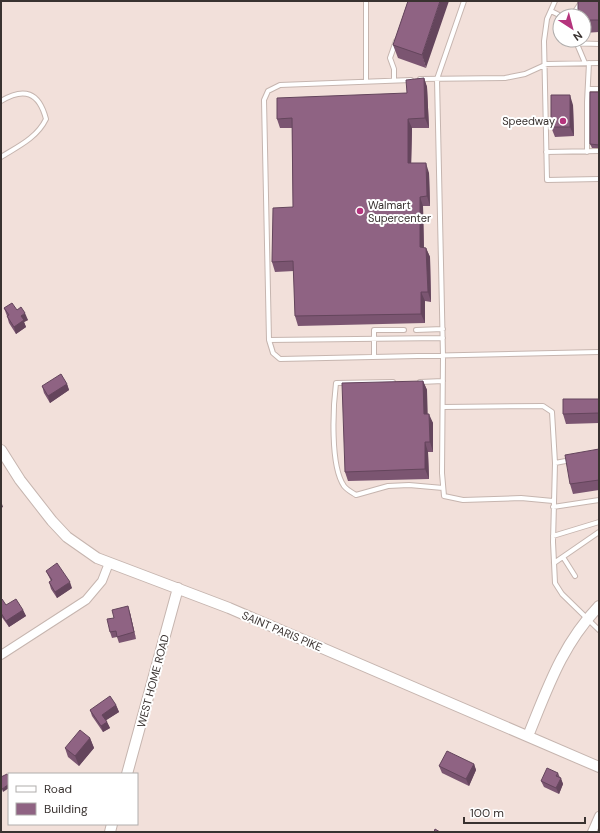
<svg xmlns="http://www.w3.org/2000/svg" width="600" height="833" font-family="'DM Sans',sans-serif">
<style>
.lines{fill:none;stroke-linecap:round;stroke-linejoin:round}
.service-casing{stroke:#c6b5af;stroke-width:6}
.minor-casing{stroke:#c6b5af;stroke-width:10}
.tertiary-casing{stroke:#c6b5af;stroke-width:12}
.service{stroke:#fff;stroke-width:4}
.minor{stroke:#fff;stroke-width:8}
.tertiary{stroke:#fff;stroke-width:10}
.wall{fill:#7b5571}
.shaded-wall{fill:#64455c}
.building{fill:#8f6383;stroke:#64455c}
.poi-dot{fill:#b5347d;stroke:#fff;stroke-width:1.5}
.labels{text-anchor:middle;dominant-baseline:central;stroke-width:4;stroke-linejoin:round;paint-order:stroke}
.poi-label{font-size:11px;fill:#393230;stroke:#fff;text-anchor:end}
.street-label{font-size:11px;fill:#393230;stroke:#fff}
</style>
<rect width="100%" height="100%" fill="#f2e0da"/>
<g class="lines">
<!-- service casing -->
<g class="service-casing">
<path id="service" d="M 366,1 L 366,81
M 464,1 L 437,79 L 443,356 L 442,473 L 444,496 L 463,500 L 521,498 L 553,501
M 555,1 L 547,19 L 544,41 L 547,180 L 599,179
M 551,11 L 561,16
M 572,16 L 582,1
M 569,40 L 569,43 L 599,44
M 577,44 L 585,63
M 420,79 L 505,78 L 525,74 L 547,64 L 599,63
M 394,80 L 394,69 L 390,58 L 396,41
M 411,80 L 280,85 L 268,91 L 264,100 L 269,340 L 273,353 L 280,359 L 599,352
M 588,89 L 599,89
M 1,101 C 24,87 39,92 46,119 C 37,138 17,147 1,157
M 546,152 L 599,151
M 587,152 L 587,102 L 589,63
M 416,330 L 443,329
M 269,340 L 443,338
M 374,357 L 374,330 L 404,330
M 393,382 L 336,383 C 333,407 330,466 344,486 C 347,490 353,493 356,495 L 388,486 L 409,485 L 443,488
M 420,382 L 443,381
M 443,407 L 543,406 L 552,412 L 555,463
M 571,460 L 555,463 L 553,542 L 555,583 L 562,594 L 599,630
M 553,507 L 599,500
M 553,536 L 599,522
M 563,557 L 575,576
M 554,563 L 599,532"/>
</g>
<!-- minor casing -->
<g class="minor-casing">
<path id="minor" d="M 1,655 L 86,600 L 102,581 L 109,563
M 592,832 L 599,816"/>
</g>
<!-- tertiary casing -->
<g class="tertiary-casing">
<path id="tertiary" d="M 1,450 L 20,480 L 52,521 L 67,537 L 97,558 L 229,608 L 599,767
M 528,736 C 548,687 562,645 599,606
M 127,774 L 178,588
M 110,832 L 112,824"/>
</g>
<!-- service -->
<use href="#service" class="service"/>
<!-- minor -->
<use href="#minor" class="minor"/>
<!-- tertiary -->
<use href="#tertiary" class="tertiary"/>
</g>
<!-- wall -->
<path class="wall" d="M 408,1 L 426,68 L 398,58 L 393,45 Z
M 599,1 L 599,32 L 584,33 L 584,16 Z
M 424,78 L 427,87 L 429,128 L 412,128 L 411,163 L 429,173 L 430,206 L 423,206 L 424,248 L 426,248 L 430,257 L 431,302 L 425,301 L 425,323 L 298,326 L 295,316 L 294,271 L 275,272 L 272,262 L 293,207 L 292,128 L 280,128 L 277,119 L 407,93 Z
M 599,92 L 599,148 L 592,148 L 590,144 Z
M 573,105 L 574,136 L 555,137 L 551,127 Z
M 4,308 L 17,310 L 28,320 L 24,322 L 26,327 L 16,334 L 9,323 L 7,316 Z
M 423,381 L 427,390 L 427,414 L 433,423 L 433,452 L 428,452 L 429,479 L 348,481 L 345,472 Z
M 67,384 L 69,390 L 50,403 L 44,393 L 42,386 Z
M 599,399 L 599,423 L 566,424 L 563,414 Z
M 599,449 L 599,490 L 573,494 L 570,484 Z
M 46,571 L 72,588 L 57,598 L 51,589 L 49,582 L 51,581 Z
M 1,599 L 6,605 L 23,610 L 26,616 L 9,627 L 1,616 Z
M 130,613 L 136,639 L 119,643 L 117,637 L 112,638 L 110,632 L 114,618 Z
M 116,705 L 119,712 L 106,720 L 110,728 L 103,732 L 92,716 L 90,710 Z
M 90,738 L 94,748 L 79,766 L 68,757 L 65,748 Z
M 474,764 L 476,770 L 469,786 L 442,773 L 439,766 Z
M 558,773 L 563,784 L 559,794 L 544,787 L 541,781 Z"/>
<!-- shaded-wall -->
<path class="shaded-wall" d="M 440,1 L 449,1 L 426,68 L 422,55 Z
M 424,78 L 427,87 L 429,128 L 425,118 Z
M 570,95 L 573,105 L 574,136 L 570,127 Z
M 408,119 L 412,128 L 411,173 L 408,163 Z
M 426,163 L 429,173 L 430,206 L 427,196 Z
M 420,197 L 423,206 L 424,257 L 420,247 Z
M 426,248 L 430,257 L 431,302 L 428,292 Z
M 421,292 L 425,301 L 425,323 L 421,314 Z
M 25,313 L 28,320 L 24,322 L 26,327 L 16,334 L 14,327 L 21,316 Z
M 423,381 L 427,390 L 428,423 L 424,414 Z
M 67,384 L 69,390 L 50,403 L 48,396 Z
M 429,414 L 433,423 L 433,452 L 430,442 Z
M 425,442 L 428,452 L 429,479 L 425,469 Z
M 1,501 L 3,507 L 1,508 Z
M 70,582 L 72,588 L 57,598 L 55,592 Z
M 128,606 L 130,613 L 136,639 L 134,632 Z
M 23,610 L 26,616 L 9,627 L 6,621 Z
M 116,705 L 119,712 L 105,721 L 102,715 Z
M 107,722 L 110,728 L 103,732 L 101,726 Z
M 90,738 L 94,748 L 79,766 L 75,756 Z
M 474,764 L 476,770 L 469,786 L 466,779 Z
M 561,778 L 563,784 L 559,794 L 556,788 Z
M 9,784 L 9,788 L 3,792 L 2,789 Z"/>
<!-- building -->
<path class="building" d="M 408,1 L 440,1 L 422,55 L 393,45 Z
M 578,1 L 599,1 L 599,20 L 584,20 L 584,16 L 578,16 Z
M 424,78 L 425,118 L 408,119 L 408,163 L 426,163 L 427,196 L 420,197 L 420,247 L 426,248 L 428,292 L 421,292 L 421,314 L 295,316 L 293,261 L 272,262 L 273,208 L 293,207 L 292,118 L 277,119 L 277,98 L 407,93 L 406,80 Z
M 590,92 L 599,92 L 599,145 L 590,144 Z
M 551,95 L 570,95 L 570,127 L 551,127 Z
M 12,303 L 17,310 L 21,307 L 25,313 L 21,316 L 24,320 L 14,327 L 7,316 L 9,315 L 4,308 Z
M 61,374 L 67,384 L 48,396 L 42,386 Z
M 423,381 L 424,414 L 429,414 L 430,442 L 425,442 L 425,469 L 345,472 L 342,383 Z
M 563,399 L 599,399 L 599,413 L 563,414 Z
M 599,449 L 599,480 L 570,484 L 565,455 Z
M 57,563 L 70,582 L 55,592 L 49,582 L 52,580 L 46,571 Z
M 1,599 L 2,599 L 6,605 L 16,599 L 23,610 L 6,621 L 1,613 Z
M 128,606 L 134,632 L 117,637 L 116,631 L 110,632 L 107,619 L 114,618 L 112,610 Z
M 110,696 L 116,705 L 102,715 L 107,722 L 101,726 L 90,710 Z
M 80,730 L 90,738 L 75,756 L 65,748 Z
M 447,751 L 474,764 L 466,779 L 439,766 Z
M 547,768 L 558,773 L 556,776 L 561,778 L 556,788 L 541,781 Z
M 7,774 L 9,777 L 9,784 L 2,789 L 1,788 L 1,777 Z
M 435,829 L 440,832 L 434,832 Z"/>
<!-- markers -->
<g class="poi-dot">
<circle cx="563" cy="121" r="4"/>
<circle cx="360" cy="211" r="4"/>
</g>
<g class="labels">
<!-- poi labels -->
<g class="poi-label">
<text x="555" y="121">Speedway</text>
<text x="368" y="205" text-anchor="start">Walmart<tspan x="368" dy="13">Supercenter</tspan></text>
</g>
<!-- street labels -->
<g class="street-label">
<text transform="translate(282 631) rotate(23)">SAINT PARIS PIKE</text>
<text transform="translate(153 681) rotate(-75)">WEST HOME ROAD</text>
</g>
</g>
<!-- border -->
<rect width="600" height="833" fill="none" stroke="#393230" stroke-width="4"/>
<!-- legend -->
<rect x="8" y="773" width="130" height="52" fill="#ffffff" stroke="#b0adac"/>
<rect x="16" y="786" width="20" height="6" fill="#ffffff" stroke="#b0adac"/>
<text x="44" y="793" font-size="12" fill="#393230">Road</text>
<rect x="16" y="803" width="20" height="12" fill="#8f6383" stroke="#b0adac"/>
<text x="44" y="813" font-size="12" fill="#393230">Building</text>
<!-- north arrow -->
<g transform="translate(572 28) rotate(144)"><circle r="19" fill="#ffffff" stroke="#b0adac"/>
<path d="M0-3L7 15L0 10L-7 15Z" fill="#b5347d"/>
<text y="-6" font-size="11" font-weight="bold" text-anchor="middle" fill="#393230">N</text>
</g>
<!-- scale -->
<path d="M464 817v6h121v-6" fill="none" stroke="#393230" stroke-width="2"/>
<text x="470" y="817" font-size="12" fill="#393230" stroke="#ffffff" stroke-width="3" paint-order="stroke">100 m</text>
</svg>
